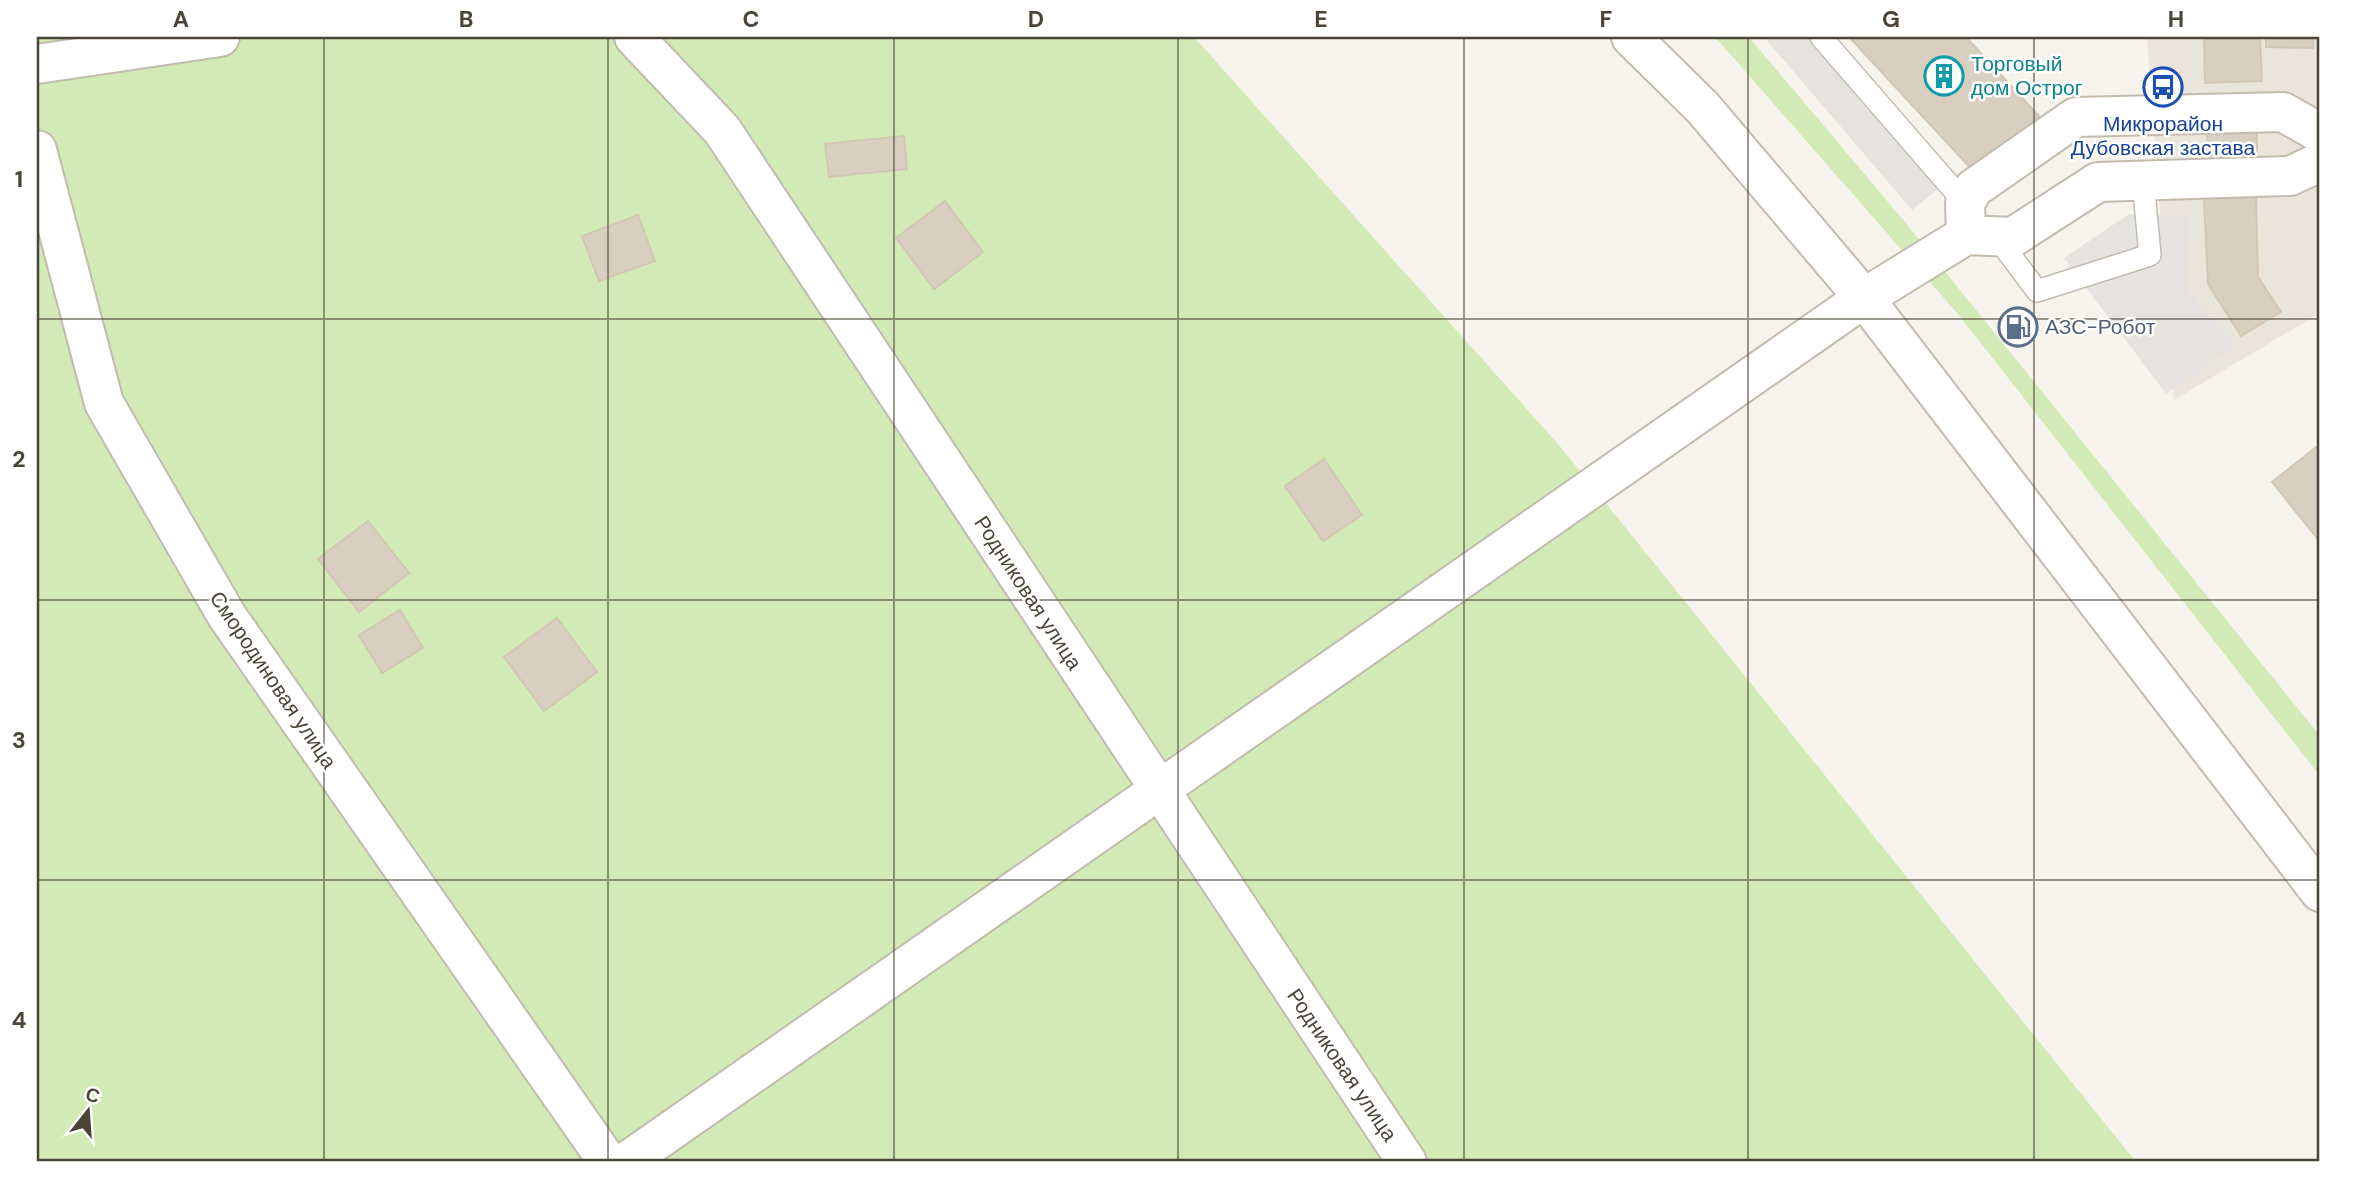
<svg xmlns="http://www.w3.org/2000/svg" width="2357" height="1199" font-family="'DM Sans',sans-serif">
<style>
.residential{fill:#eae5da}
.green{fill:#d2eab5}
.parking{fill:#e5e3e0}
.building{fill:#d8cfc1;stroke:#d3c7b4;stroke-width:2}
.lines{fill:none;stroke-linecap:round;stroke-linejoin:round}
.service-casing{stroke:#c2bbae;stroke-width:24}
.minor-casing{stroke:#c2bbae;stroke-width:42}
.tertiary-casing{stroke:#c2bbae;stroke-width:42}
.service{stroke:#fff;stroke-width:21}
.minor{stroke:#fff;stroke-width:38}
.tertiary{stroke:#fff;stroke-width:38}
.grid{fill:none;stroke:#4b4439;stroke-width:2;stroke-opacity:0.55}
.labels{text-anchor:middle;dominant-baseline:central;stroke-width:5;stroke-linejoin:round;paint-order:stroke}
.culture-label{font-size:21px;fill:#0d838f;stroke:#fff;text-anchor:start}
.transit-label{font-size:21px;fill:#164399;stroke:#fff}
.service-label{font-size:21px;fill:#4e5e75;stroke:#fff;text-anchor:start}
.street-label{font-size:21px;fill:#4b4439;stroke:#fff}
.neatline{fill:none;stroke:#4b4439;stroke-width:2.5}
.grid-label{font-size:23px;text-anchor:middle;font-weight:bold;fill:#4b4439}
</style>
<rect width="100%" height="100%" fill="#f6f3ec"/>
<!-- residential -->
<path class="residential" d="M 2147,37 L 2320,37 L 2320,313 L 2174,400 Z"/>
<!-- green -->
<path class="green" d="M 37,37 L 1194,37 L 1559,445 L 2136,1162 L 37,1162 Z
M 1715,37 L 1749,37 L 1905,222 L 2320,736 L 2320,776 L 1958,314 Z"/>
<!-- parking -->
<path class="parking" d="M 1764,37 L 1830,37 L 1957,174 L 1912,210 Z
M 2129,214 L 2190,216 L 2188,291 L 2235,346 L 2166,394 L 2064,258 Z"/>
<!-- building -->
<path class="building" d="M 1849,37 L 1966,37 L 2039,116 L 1976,174 Z
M 2204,37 L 2260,37 L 2262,81 L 2205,83 Z
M 2266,37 L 2313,37 L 2313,48 L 2266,47 Z
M 2257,128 L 2257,155 L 2208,157 L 2207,129 Z
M 904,136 L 907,169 L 829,177 L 825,144 Z
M 2256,196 L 2258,277 L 2281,312 L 2241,336 L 2208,284 L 2204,198 Z
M 945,201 L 983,252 L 934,289 L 896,238 Z
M 638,215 L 655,261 L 599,281 L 582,236 Z
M 2320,444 L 2320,542 L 2272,482 Z
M 1324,459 L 1362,515 L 1323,541 L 1285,486 Z
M 368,521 L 409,573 L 359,612 L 318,559 Z
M 400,610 L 423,648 L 382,673 L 359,635 Z
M 557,618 L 597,672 L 544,711 L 504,657 Z"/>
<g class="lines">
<!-- service casing -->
<g class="service-casing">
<path id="service" d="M 1821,37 L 1965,203
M 1996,236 L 2037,291 L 2150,255 L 2143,181"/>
</g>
<!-- minor casing -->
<g class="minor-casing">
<path id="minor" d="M 634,37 L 722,130 L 1407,1162
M 37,64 L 220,37
M 37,150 L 104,403 L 227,616 L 608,1162
M 1966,235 L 1965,203 L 1974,188 L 2076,117 L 2283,112 L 2320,133
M 626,1162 L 1864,298 L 1966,235 L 2013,237 L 2098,182 L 2290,176 L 2320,162"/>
</g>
<!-- tertiary casing -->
<g class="tertiary-casing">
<path id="tertiary" d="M 1631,37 L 1703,108 L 1864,298 L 2320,892"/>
</g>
<!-- service -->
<use href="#service" class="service"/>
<!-- minor -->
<use href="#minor" class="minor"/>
<!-- tertiary -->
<use href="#tertiary" class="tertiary"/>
</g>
<!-- grid -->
<path class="grid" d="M 324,37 L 324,1162M 608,37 L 608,1162M 894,37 L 894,1162M 1178,37 L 1178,1162M 1464,37 L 1464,1162M 1748,37 L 1748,1162M 2034,37 L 2034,1162M 37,319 L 2320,319M 37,600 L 2320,600M 37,880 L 2320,880"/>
<!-- icons -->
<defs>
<g id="building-ring" transform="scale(2.0125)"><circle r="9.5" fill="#fff" stroke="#0f9aa8" stroke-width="1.5"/><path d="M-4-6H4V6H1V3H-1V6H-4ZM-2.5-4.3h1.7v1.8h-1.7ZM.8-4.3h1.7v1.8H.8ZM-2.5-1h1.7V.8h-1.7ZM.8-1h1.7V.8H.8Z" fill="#0f9aa8"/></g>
<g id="bus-ring" transform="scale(2.0125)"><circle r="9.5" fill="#fff" stroke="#1a4fb4" stroke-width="1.5"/><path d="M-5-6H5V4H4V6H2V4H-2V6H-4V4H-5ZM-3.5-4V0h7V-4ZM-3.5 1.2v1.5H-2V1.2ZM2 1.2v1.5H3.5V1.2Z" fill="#1a4fb4"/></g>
<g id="fuel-ring" transform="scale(2.0125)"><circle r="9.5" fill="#fff" stroke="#5c6f8a" stroke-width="1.5"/><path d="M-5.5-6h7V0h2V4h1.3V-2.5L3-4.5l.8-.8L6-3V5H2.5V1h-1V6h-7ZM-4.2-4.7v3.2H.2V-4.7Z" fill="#5c6f8a"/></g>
</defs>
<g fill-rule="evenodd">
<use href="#building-ring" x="1944" y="76"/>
<use href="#bus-ring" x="2163" y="87"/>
<use href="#fuel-ring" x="2018" y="327"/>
</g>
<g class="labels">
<!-- culture labels -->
<g class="culture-label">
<text x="1971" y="64">Торговый<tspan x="1971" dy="24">дом Острог</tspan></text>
</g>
<!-- transit labels -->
<g class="transit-label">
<text x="2163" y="124">Микрорайон<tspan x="2163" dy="24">Дубовская застава</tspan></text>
</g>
<!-- service labels -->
<g class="service-label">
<text x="2045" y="327">АЗС-Робот</text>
</g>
<!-- street labels -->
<g class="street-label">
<text transform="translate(1028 593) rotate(57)">Родниковая улица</text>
<text transform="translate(273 680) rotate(56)">Смородиновая улица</text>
<text transform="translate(1342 1065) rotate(56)">Родниковая улица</text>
</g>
</g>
<!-- border -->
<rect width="2357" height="1199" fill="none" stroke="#ffffff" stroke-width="77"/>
<!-- north arrow -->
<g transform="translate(88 1111) rotate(17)" stroke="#ffffff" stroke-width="5" paint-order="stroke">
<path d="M0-5L12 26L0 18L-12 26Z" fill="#4b4439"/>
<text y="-10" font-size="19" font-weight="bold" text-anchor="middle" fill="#4b4439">С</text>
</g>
<rect x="38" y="38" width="2280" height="1122" class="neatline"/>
<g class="grid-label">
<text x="181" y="27">A</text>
<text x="466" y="27">B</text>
<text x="751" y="27">C</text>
<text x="1036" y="27">D</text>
<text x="1321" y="27">E</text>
<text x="1606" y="27">F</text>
<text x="1891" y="27">G</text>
<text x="2176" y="27">H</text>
<text x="19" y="187">1</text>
<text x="19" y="467">2</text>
<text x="19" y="748">3</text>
<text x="19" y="1028">4</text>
</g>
</svg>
